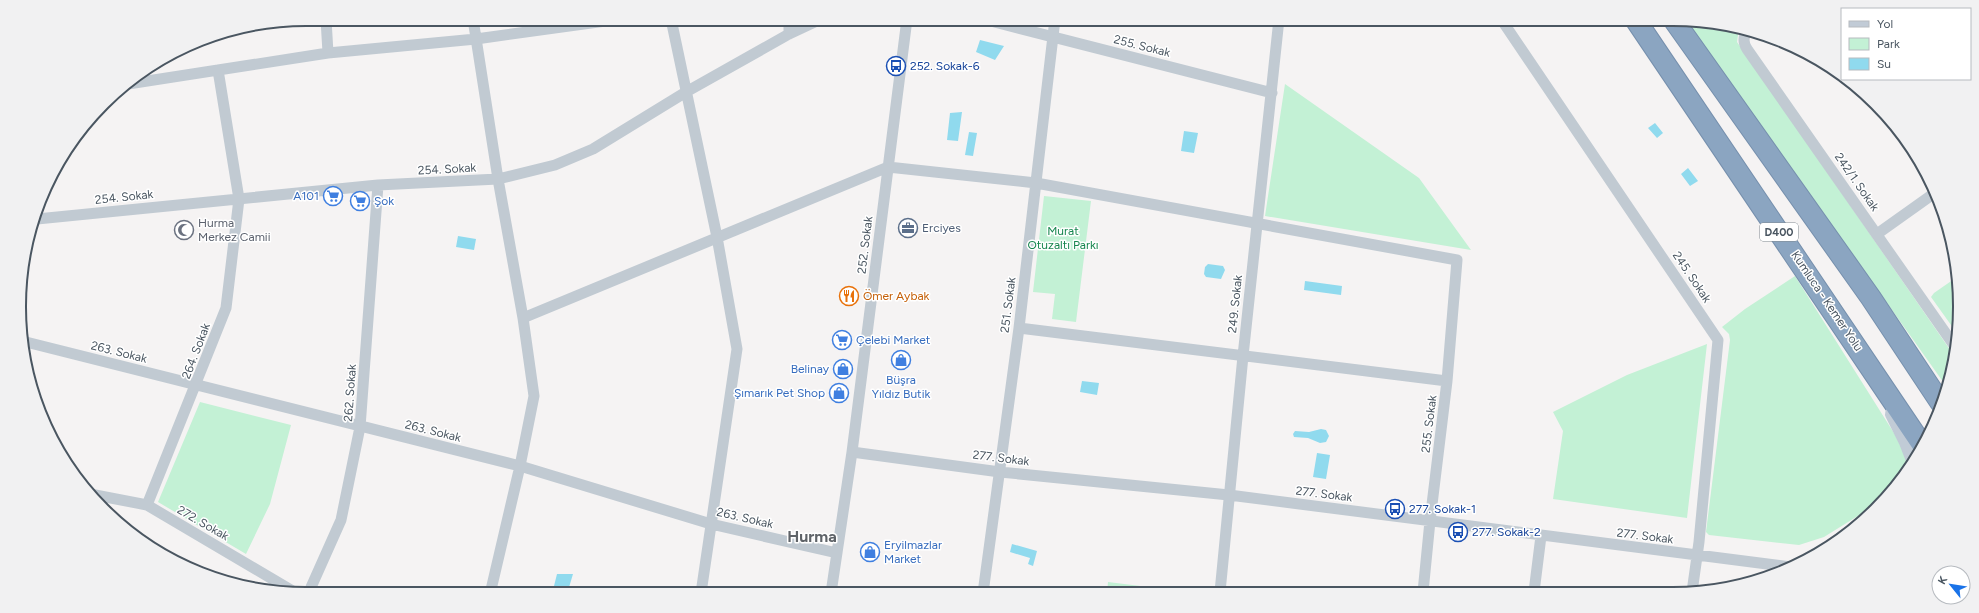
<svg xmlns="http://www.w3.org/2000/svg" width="1979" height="613" font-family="Figtree,sans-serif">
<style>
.green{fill:#c3f1d5}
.water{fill:#90daee}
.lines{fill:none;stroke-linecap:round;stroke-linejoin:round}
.highway-casing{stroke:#7690ad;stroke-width:22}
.street{stroke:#c1cad2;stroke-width:11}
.secondary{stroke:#c1cbd6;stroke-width:16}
.highway{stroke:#8ba5c1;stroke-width:20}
.labels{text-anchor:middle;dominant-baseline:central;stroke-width:3;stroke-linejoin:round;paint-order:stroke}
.shield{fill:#fff;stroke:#808990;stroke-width:1}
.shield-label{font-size:11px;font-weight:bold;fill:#4a5661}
.street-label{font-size:12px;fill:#4a5661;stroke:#fff}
.transit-label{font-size:12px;fill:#164399;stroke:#fff;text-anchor:start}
.shop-label{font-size:12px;fill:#366cbe;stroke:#fff;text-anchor:end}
.worship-label{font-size:12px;fill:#5b616d;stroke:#fff;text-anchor:start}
.service-label{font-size:12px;fill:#4e5e75;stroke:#fff;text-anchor:start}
.park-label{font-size:12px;fill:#17864f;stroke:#fff}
.food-label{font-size:12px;fill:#c56008;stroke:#fff;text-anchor:start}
.district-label{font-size:16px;font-weight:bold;fill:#5f6368;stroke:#fff}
.rim{fill:none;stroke:#4a5661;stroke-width:2}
</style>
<rect width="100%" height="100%" fill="#f5f3f3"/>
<!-- green -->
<path class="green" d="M 1686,20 L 1729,25 L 1739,28 L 1737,42 L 1955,357 L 1946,386 Z
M 1285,84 L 1419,178 L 1471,250 L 1265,216 Z
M 1044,196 L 1091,201 L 1076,322 L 1052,319 L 1055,294 L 1033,292 Z
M 1795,276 L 1899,441 L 1910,465 L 1865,519 L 1861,514 L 1824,537 L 1799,545 L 1709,535 L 1706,532 L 1730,340 L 1729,334 L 1722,327 L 1745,309 Z
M 1957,277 L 1960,307 L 1956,332 L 1931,297 L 1934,293 Z
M 1707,344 L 1687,518 L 1553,499 L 1563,431 L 1553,412 L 1627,375 Z
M 200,402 L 291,425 L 270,504 L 246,554 L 158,502 Z
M 1108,582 L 1189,592 L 1107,593 Z"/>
<!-- water -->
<path class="water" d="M 980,40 L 1004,46 L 995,60 L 976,52 Z
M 962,112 L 958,141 L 947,140 L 950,113 Z
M 1655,123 L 1663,133 L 1657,138 L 1648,128 Z
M 1184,131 L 1198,133 L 1194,153 L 1181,151 Z
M 969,132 L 977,133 L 973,156 L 965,155 Z
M 1688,168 L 1698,181 L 1690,186 L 1681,174 Z
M 458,236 L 476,239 L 474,250 L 456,247 Z
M 1208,264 L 1223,266 L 1225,270 L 1221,279 L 1206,277 L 1204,274 L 1205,267 Z
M 1305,281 L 1342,286 L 1341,295 L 1304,290 Z
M 1082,381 L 1099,383 L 1097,395 L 1080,392 Z
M 1321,429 L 1326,430 L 1329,436 L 1326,442 L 1320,443 L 1308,438 L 1294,437 L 1293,434 L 1295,431 L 1309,432 Z
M 1317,453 L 1330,455 L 1326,479 L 1313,477 Z
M 1012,544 L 1037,551 L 1033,566 L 1028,564 L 1030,558 L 1010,552 Z
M 557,574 L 573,574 L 567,594 L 552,594 Z"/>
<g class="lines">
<!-- highway casing -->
<g class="highway-casing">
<path id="highway" d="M 1635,19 L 1923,446
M 1673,19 L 1871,298 L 1940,402"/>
</g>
<!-- street -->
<path class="street" d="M 326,19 L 328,53
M 473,19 L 498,179 L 523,318 L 534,396 L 520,466 L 490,594
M 671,19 L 717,237 L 737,349 L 701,593
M 983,19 L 1272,93
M 1501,19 L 1718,340 L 1699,542 L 1692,592
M 1747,30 C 1743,38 1743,42 1747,49 L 1956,348
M 789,34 L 789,19
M 128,84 L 328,53 L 476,39 L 620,19
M 37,219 L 378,185 L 498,179 L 555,165 L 593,149 L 686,92 L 789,34 L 821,19
M 1877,234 L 1936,192
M 523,318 L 888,167 L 1036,183 L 1457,260 L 1447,381 L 1430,521 L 1423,592
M 1019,328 L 1447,381
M 22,341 L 520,466 L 711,524 L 837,553
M 852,452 L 1000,472 L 1229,495 L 1791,567
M 90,494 L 147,505 L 296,593
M 147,505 L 226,308 L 239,199 L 218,70
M 1220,592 L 1243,356 L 1279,19
M 1534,592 L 1541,536
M 831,593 L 852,452 L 907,19
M 983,593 L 1019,328 L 1055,19
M 308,594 L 341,520 L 360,427 L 378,185"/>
<!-- secondary -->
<path class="secondary" d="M 1893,414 L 1907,442 L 1914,460"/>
<!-- highway -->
<use href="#highway" class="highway"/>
</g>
<!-- icons -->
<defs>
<g id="bus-ring" transform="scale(1)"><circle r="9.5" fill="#fff" stroke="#1a4fb4" stroke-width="1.5"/><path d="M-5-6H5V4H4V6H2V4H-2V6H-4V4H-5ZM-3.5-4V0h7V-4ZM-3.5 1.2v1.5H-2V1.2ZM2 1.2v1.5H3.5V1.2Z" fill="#1a4fb4"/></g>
<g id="supermarket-ring" transform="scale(1)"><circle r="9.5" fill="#fff" stroke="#3f7fe0" stroke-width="1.5"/><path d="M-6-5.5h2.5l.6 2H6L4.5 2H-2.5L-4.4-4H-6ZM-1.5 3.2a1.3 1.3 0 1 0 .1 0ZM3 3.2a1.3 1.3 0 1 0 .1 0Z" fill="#3f7fe0"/></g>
<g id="office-ring" transform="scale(1)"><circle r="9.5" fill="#fff" stroke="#5c6f8a" stroke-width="1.5"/><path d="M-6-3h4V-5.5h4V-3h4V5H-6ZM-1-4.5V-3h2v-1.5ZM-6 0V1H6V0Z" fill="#5c6f8a"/></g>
<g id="mosque-ring" transform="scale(1)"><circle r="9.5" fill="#fff" stroke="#6b7280" stroke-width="1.5"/><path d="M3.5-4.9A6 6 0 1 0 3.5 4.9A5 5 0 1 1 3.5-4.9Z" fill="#6b7280"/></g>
<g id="restaurant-ring" transform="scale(1)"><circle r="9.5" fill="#fff" stroke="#e8710a" stroke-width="1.5"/><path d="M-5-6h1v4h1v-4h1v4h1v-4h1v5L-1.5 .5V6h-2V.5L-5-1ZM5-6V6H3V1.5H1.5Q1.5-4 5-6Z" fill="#e8710a"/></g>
<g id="shop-ring" transform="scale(1)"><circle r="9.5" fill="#fff" stroke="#3f7fe0" stroke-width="1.5"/><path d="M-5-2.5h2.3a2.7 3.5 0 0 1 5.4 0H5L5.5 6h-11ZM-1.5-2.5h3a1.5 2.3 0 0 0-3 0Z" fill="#3f7fe0"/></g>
</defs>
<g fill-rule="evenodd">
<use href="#bus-ring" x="896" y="66"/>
<use href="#supermarket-ring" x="333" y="196"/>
<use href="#supermarket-ring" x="360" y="201"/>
<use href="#office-ring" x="908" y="228"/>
<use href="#mosque-ring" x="184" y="230"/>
<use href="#restaurant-ring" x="849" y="296"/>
<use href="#supermarket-ring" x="842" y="340"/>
<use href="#shop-ring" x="901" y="360"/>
<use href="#shop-ring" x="843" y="369"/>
<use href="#shop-ring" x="839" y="393"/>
<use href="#bus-ring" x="1395" y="509"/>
<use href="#bus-ring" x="1458" y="532"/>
<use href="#shop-ring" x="870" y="552"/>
</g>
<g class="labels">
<!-- shield labels -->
<rect class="shield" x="1760" y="223" width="38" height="18" rx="3"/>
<g class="shield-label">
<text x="1779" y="232">D400</text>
</g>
<!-- street labels -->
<g class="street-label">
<text transform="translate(1142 46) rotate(14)">255. Sokak</text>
<text transform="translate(447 169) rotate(-3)">254. Sokak</text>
<text transform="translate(1857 182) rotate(55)">242/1. Sokak</text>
<text transform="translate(124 197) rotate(-6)">254. Sokak</text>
<text transform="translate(865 245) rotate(-83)">252. Sokak</text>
<text transform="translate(1692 277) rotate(56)">245. Sokak</text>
<text transform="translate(1827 301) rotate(56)">Kumluca - Kemer Yolu</text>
<text transform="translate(1235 304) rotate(-84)">249. Sokak</text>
<text transform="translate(1008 305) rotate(-83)">251. Sokak</text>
<text transform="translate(196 351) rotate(-69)">264. Sokak</text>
<text transform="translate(119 352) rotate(14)">263. Sokak</text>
<text transform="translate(350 393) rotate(-86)">262. Sokak</text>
<text transform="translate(1429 424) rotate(-83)">255. Sokak</text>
<text transform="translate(433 431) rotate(14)">263. Sokak</text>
<text transform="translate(1001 458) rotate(7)">277. Sokak</text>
<text transform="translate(1324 494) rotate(7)">277. Sokak</text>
<text transform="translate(745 518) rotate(13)">263. Sokak</text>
<text transform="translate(203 523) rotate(30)">272. Sokak</text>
<text transform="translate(1645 536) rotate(7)">277. Sokak</text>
</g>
<!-- transit labels -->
<g class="transit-label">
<text x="910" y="66">252. Sokak-6</text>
<text x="1409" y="509">277. Sokak-1</text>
<text x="1472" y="532">277. Sokak-2</text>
</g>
<!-- shop labels -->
<g class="shop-label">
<text x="319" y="196">A101</text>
<text x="374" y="201" text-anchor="start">Şok</text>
<text x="856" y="340" text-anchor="start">Çelebi Market</text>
<text x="829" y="369">Belinay</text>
<text x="901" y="380" text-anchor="middle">Büşra<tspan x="901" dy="14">Yıldız Butik</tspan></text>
<text x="825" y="393">Şımarık Pet Shop</text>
<text x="884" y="545" text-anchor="start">Eryilmazlar<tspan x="884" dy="14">Market</tspan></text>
</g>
<!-- worship labels -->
<g class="worship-label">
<text x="198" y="223">Hurma<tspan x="198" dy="14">Merkez Camii</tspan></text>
</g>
<!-- service labels -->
<g class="service-label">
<text x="922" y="228">Erciyes</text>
</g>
<!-- park labels -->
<g class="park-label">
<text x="1063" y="231">Murat<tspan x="1063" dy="14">Otuzaltı Parkı</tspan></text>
</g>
<!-- food labels -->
<g class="food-label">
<text x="863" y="296">Ömer Aybak</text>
</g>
<!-- district labels -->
<g class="district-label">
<text x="812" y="536">Hurma</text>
</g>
</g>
<!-- crop -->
<path d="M0 0H1979V613H0ZM306 26H1673A280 280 0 0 1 1953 306V307A280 280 0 0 1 1673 587H306A280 280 0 0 1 26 307V306A280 280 0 0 1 306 26Z" fill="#f1f1f2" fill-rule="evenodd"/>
<path class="rim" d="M306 26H1673A280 280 0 0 1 1953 306V307A280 280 0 0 1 1673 587H306A280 280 0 0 1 26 307V306A280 280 0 0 1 306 26Z"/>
<!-- legend -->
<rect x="1841" y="8" width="130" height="72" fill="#ffffff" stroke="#b7bbc0"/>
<rect x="1849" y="21" width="20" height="6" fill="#c1cbd6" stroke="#b7bbc0"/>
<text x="1877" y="28" font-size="12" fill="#4a5661">Yol</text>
<rect x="1849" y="38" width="20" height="12" fill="#c3f1d5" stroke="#b7bbc0"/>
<text x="1877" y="48" font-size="12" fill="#4a5661">Park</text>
<rect x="1849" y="58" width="20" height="12" fill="#90daee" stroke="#b7bbc0"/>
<text x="1877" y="68" font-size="12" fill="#4a5661">Su</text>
<!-- north arrow -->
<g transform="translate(1951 585) rotate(300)"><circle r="19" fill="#ffffff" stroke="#b7bbc0"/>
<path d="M0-3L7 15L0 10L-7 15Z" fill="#1a73e8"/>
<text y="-6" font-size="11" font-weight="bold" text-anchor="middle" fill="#4a5661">K</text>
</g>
</svg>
